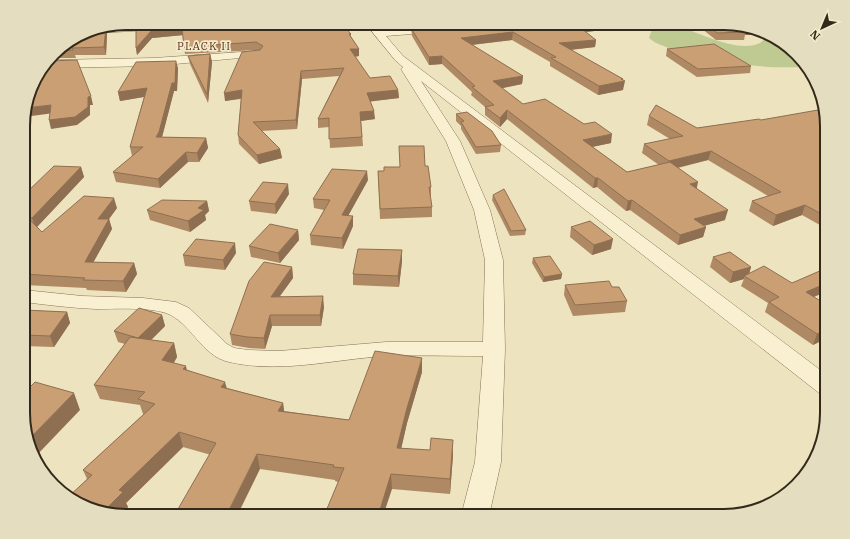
<svg xmlns="http://www.w3.org/2000/svg" width="850" height="539" font-family="'IBM Plex Serif',serif">
<style>
.green{fill:#bfca92}
.lines{fill:none;stroke-linecap:round;stroke-linejoin:round}
.street-casing{stroke:#857357;stroke-width:1}
.street{fill:#f8f0d1;fill-rule:evenodd}
.wall{fill:#af8964}
.shaded-wall{fill:#8e6f51}
.building{fill:#cb9f74;stroke:#8e6f51}
.labels{text-anchor:middle;dominant-baseline:central;stroke-width:3.5;stroke-linejoin:round;paint-order:stroke}
.far-neighbourhood-label{font-size:11px;letter-spacing:1px;fill:#60301c;stroke:#f4edcd}
.rim{fill:none;stroke:#342a1c;stroke-width:2}
</style>
<rect width="100%" height="100%" fill="#ede3be"/>
<!-- green -->
<path class="green" d="M 665,26 C 671,27 678,26 684,28 C 703,35 740,53 760,43 C 763,41 765,38 767,36 L 781,40 L 807,67 C 790,67 774,68 758,66 C 736,64 663,52 649,38 L 652,29 Z"/>
<g class="lines">
<!-- street casing -->
<g class="street-casing">
<path id="street" d="M 365,23 L 376,23 L 381,30 L 441,27 L 442,29 L 441,31 L 437,32 L 386,36 L 403,56 L 827,375 L 827,395 L 819,393 L 421,81 L 460,141 L 490,210 L 503,260 L 505,349 L 501,462 L 489,516 L 461,516 L 475,462 L 483,356 C 450,356 418,355 386,356 C 334,359 281,374 229,362 C 201,356 191,322 166,313 C 148,307 115,309 96,309 C 72,308 48,305 24,302 L 24,290 L 82,296 L 143,298 L 176,302 L 189,308 L 227,344 L 234,348 L 249,350 L 279,351 L 386,342 L 483,342 L 485,260 L 474,210 L 446,141 L 401,69 L 403,67 L 395,60 Z
M 162,24 L 166,25 L 167,27 L 166,29 L 81,34 C 98,23 140,25 162,24 Z
M 257,51 L 261,52 L 263,54 L 261,56 L 154,66 L 53,68 L 49,67 L 47,64 L 49,61 L 53,60 L 154,58 Z"/>
</g>
<!-- street -->
<use href="#street" class="street"/>
</g>
<!-- wall -->
<path class="wall" d="M 166,23 L 320,24 L 351,34 L 351,37 L 359,49 L 359,56 L 355,57 L 370,78 L 398,90 L 399,98 L 370,101 L 375,119 L 361,121 L 363,146 L 330,148 L 329,127 L 318,128 L 318,119 L 339,76 L 302,79 L 297,129 L 261,131 L 280,149 L 282,158 L 259,164 L 239,144 L 238,135 L 241,99 L 225,101 L 258,50 L 257,50 L 185,54 L 184,47 L 183,35 L 152,38 L 137,55 L 136,48 Z
M 692,23 L 724,23 L 760,34 L 745,35 L 744,40 L 716,40 L 697,25 L 694,25 Z
M 641,26 L 585,32 L 596,40 L 595,47 L 571,50 L 623,79 L 623,90 L 598,95 L 550,66 L 550,62 L 512,40 L 472,45 L 523,76 L 522,84 L 502,88 L 523,104 L 611,143 L 592,147 L 627,172 L 659,165 L 642,153 L 644,144 L 670,139 L 647,125 L 649,116 L 697,128 L 761,120 L 827,119 L 827,229 L 802,215 L 773,226 L 749,211 L 752,201 L 768,196 L 708,160 L 678,168 L 725,220 L 704,226 L 706,227 L 703,237 L 678,245 L 630,210 L 626,211 L 597,187 L 593,188 L 507,119 L 500,127 L 485,115 L 485,107 L 471,95 L 472,92 L 442,64 L 429,65 L 412,36 L 411,28 Z
M 107,34 L 106,55 L 75,55 L 76,58 L 50,58 L 58,49 Z
M 667,49 L 751,66 L 750,73 L 697,77 L 666,56 Z
M 210,54 L 212,62 L 208,103 L 190,64 L 188,56 Z
M 178,68 L 177,91 L 174,91 L 162,137 L 206,138 L 208,148 L 199,162 L 188,162 L 160,188 L 116,182 L 113,172 L 133,156 L 132,156 L 130,147 L 144,97 L 120,101 L 118,92 Z
M 456,114 L 501,145 L 500,152 L 476,154 L 461,129 L 461,126 L 456,121 Z
M 81,167 L 84,177 L 37,227 L 42,232 L 117,208 L 109,219 L 112,229 L 93,262 L 134,263 L 137,274 L 126,292 L 87,290 L 86,288 L 24,285 L 24,195 Z
M 378,171 L 384,171 L 431,187 L 431,196 L 430,196 L 432,207 L 432,217 L 380,219 Z
M 368,180 L 348,216 L 353,216 L 353,226 L 343,249 L 311,245 L 310,235 L 324,210 L 314,208 L 313,199 Z
M 289,194 L 276,214 L 251,211 L 249,201 Z
M 493,195 L 526,230 L 525,235 L 510,236 L 492,200 Z
M 207,201 L 209,211 L 205,215 L 206,220 L 190,232 L 150,220 L 147,210 Z
M 571,227 L 611,249 L 592,255 L 570,237 Z
M 298,230 L 299,240 L 280,263 L 251,257 L 249,246 Z
M 236,253 L 225,270 L 185,266 L 183,255 Z
M 713,257 L 751,267 L 749,274 L 792,283 L 827,273 L 827,291 L 814,297 L 827,338 L 813,345 L 765,312 L 768,303 L 741,286 L 744,279 L 730,283 L 710,267 Z
M 533,258 L 562,274 L 561,279 L 543,282 L 532,263 Z
M 402,261 L 399,287 L 353,285 L 353,274 Z
M 292,267 L 293,278 L 280,296 L 324,307 L 321,326 L 272,326 L 265,349 L 249,348 L 232,345 L 230,334 Z
M 565,285 L 612,287 L 627,301 L 625,312 L 573,316 L 564,295 Z
M 24,310 L 67,312 L 70,323 L 54,347 L 24,346 Z
M 162,315 L 165,326 L 151,340 L 174,343 L 177,357 L 174,363 L 187,370 L 227,388 L 283,403 L 284,411 L 349,420 L 422,372 L 407,423 L 401,448 L 453,455 L 450,494 L 392,489 L 338,482 L 335,481 L 335,480 L 260,469 L 183,447 L 126,503 L 128,507 L 121,515 L 69,499 L 87,479 L 83,470 L 144,414 L 143,414 L 140,405 L 100,399 L 94,385 L 125,344 L 118,342 L 114,331 Z"/>
<!-- shaded-wall -->
<path class="shaded-wall" d="M 407,23 L 459,23 L 407,27 Z
M 600,23 L 641,23 L 641,26 L 576,33 L 577,25 Z
M 106,27 L 107,34 L 106,55 L 104,47 Z
M 182,28 L 184,35 L 152,38 L 137,55 L 136,48 L 151,31 Z
M 741,28 L 760,34 L 745,35 L 746,32 Z
M 513,32 L 512,40 L 461,46 L 461,38 Z
M 596,40 L 595,47 L 558,51 L 559,43 Z
M 350,49 L 359,49 L 359,56 L 350,57 Z
M 210,54 L 212,62 L 208,103 L 207,94 Z
M 442,56 L 442,64 L 429,65 L 429,57 Z
M 176,61 L 178,68 L 177,91 L 174,91 L 161,141 L 156,137 Z
M 301,71 L 302,79 L 297,129 L 296,120 Z
M 523,76 L 522,84 L 493,90 L 493,81 Z
M 621,79 L 623,79 L 623,82 L 625,81 L 623,90 L 598,95 L 599,86 Z
M 147,88 L 149,96 L 120,101 L 118,92 Z
M 242,90 L 243,98 L 225,101 L 224,93 Z
M 398,90 L 399,98 L 367,102 L 367,93 Z
M 91,96 L 93,105 L 90,105 L 90,115 L 77,125 L 51,129 L 49,120 L 88,97 Z
M 51,105 L 54,113 L 24,117 L 24,113 L 25,108 Z
M 507,110 L 507,119 L 500,127 L 500,118 Z
M 374,111 L 375,119 L 360,121 L 360,112 Z
M 612,134 L 611,143 L 582,149 L 583,140 Z
M 25,138 L 28,147 L 24,152 L 24,139 Z
M 206,138 L 208,148 L 199,162 L 197,153 Z
M 280,149 L 282,158 L 259,164 L 257,155 Z
M 711,151 L 708,160 L 667,170 L 669,161 Z
M 186,152 L 188,162 L 160,188 L 158,179 Z
M 81,167 L 84,177 L 36,228 L 32,218 Z
M 367,171 L 368,180 L 343,225 L 342,215 Z
M 595,178 L 598,178 L 597,187 L 593,188 Z
M 698,182 L 696,192 L 690,184 Z
M 288,184 L 289,194 L 276,214 L 275,204 Z
M 114,198 L 117,208 L 109,219 L 112,229 L 88,272 L 85,262 L 98,219 Z
M 632,200 L 630,210 L 626,211 L 628,201 Z
M 207,201 L 209,211 L 205,215 L 206,220 L 190,232 L 188,221 L 198,208 Z
M 805,205 L 802,215 L 773,226 L 776,215 Z
M 728,210 L 725,220 L 692,229 L 694,219 Z
M 353,216 L 353,226 L 343,249 L 342,238 Z
M 706,227 L 703,237 L 678,245 L 680,235 Z
M 298,230 L 299,240 L 280,263 L 278,253 Z
M 613,239 L 611,249 L 592,255 L 594,245 Z
M 235,243 L 236,253 L 225,270 L 223,260 Z
M 402,250 L 402,261 L 399,287 L 398,276 Z
M 134,263 L 137,274 L 126,292 L 123,281 Z
M 292,267 L 293,278 L 272,307 L 271,297 Z
M 751,267 L 748,278 L 744,276 L 744,279 L 730,283 L 733,272 Z
M 562,274 L 561,279 L 543,282 L 544,277 Z
M 827,283 L 827,291 L 802,302 L 806,292 Z
M 323,296 L 324,307 L 321,326 L 320,315 Z
M 67,312 L 70,323 L 54,347 L 50,336 Z
M 162,315 L 165,326 L 142,349 L 138,338 Z
M 270,315 L 272,326 L 265,349 L 264,338 Z
M 827,329 L 827,338 L 813,345 L 817,334 Z
M 174,343 L 177,357 L 166,374 L 162,360 Z
M 422,358 L 422,372 L 407,423 L 398,463 L 397,448 L 407,408 Z
M 186,366 L 189,380 L 183,369 Z
M 225,382 L 229,396 L 221,387 Z
M 74,393 L 80,410 L 35,457 L 29,439 Z
M 283,403 L 285,418 L 278,411 Z
M 179,432 L 183,447 L 126,503 L 128,507 L 121,515 L 105,510 L 119,490 Z
M 453,440 L 453,455 L 450,494 L 450,479 Z
M 257,454 L 260,469 L 237,516 L 226,516 Z
M 391,474 L 392,489 L 383,516 L 378,516 Z"/>
<!-- building -->
<path class="building" d="M 166,23 L 320,23 L 320,24 L 341,23 L 351,34 L 349,34 L 359,49 L 350,49 L 370,78 L 390,76 L 398,90 L 367,93 L 374,111 L 360,112 L 362,137 L 329,139 L 329,118 L 318,119 L 344,68 L 301,71 L 296,120 L 253,122 L 280,149 L 257,155 L 238,135 L 242,90 L 224,93 L 242,52 L 260,50 L 263,46 L 256,42 L 184,47 L 182,28 L 151,31 L 136,48 L 136,25 Z
M 487,23 L 600,23 L 577,25 L 596,40 L 559,43 L 623,79 L 621,79 L 625,81 L 599,86 L 551,58 L 556,57 L 513,32 L 461,38 L 523,76 L 493,81 L 523,104 L 545,99 L 584,124 L 595,122 L 612,134 L 583,140 L 627,172 L 670,162 L 698,182 L 690,184 L 728,210 L 694,219 L 706,227 L 680,235 L 632,200 L 628,201 L 598,178 L 595,178 L 507,110 L 500,118 L 485,107 L 494,105 L 472,87 L 475,86 L 442,56 L 429,57 L 411,28 Z
M 705,23 L 724,23 L 741,28 L 746,32 L 717,33 Z
M 106,27 L 104,47 L 72,48 L 73,50 L 56,51 L 58,49 L 87,31 Z
M 714,44 L 751,66 L 698,69 L 667,49 Z
M 210,54 L 207,94 L 188,56 Z
M 77,60 L 91,96 L 88,97 L 88,107 L 75,117 L 49,120 L 51,105 L 25,108 L 34,80 L 49,61 Z
M 176,61 L 175,83 L 172,83 L 159,132 L 156,137 L 206,138 L 197,153 L 186,152 L 158,179 L 113,172 L 143,147 L 130,147 L 147,88 L 118,92 L 136,62 Z
M 656,105 L 697,128 L 759,119 L 761,120 L 818,110 L 825,115 L 827,119 L 827,217 L 805,205 L 776,215 L 752,201 L 781,192 L 711,151 L 669,161 L 644,144 L 683,136 L 649,116 Z
M 467,112 L 492,131 L 501,145 L 476,147 L 461,122 L 464,121 L 456,114 Z
M 399,146 L 424,146 L 425,166 L 428,166 L 431,187 L 429,187 L 432,207 L 380,209 L 378,171 L 384,171 L 384,167 L 400,167 Z
M 54,166 L 81,167 L 32,218 L 24,217 L 24,195 Z
M 332,169 L 367,171 L 342,215 L 353,216 L 342,238 L 310,235 L 330,200 L 313,199 Z
M 263,182 L 288,184 L 275,204 L 249,201 Z
M 504,189 L 526,230 L 511,231 L 493,195 Z
M 84,196 L 114,198 L 98,219 L 109,219 L 85,262 L 134,263 L 123,281 L 83,280 L 85,278 L 24,274 L 24,224 L 28,218 L 42,232 Z
M 162,200 L 207,201 L 198,208 L 204,210 L 188,221 L 147,210 Z
M 590,221 L 613,239 L 594,245 L 571,227 Z
M 270,224 L 298,230 L 278,253 L 249,246 Z
M 196,239 L 235,243 L 223,260 L 183,255 Z
M 358,249 L 402,250 L 398,276 L 353,274 Z
M 730,252 L 751,267 L 733,272 L 713,257 Z
M 550,256 L 562,274 L 544,277 L 533,258 Z
M 264,262 L 292,267 L 271,297 L 323,296 L 320,315 L 270,315 L 264,338 L 247,337 L 230,334 L 249,281 Z
M 764,266 L 792,283 L 822,270 L 827,273 L 827,283 L 806,292 L 827,305 L 827,329 L 817,334 L 769,302 L 779,297 L 744,276 Z
M 609,281 L 612,287 L 619,287 L 627,301 L 575,305 L 565,285 Z
M 139,308 L 162,315 L 138,338 L 114,331 Z
M 24,310 L 67,312 L 50,336 L 24,335 Z
M 130,337 L 174,343 L 162,360 L 186,366 L 183,369 L 225,382 L 221,387 L 283,403 L 278,411 L 349,420 L 375,351 L 422,358 L 407,408 L 397,448 L 430,450 L 431,438 L 453,440 L 450,479 L 391,474 L 378,516 L 324,516 L 344,468 L 333,467 L 334,465 L 257,454 L 226,516 L 174,516 L 216,443 L 179,432 L 119,490 L 123,492 L 105,510 L 69,499 L 68,497 L 92,475 L 83,470 L 155,404 L 138,399 L 145,392 L 94,385 Z
M 35,382 L 74,393 L 29,439 L 24,426 L 24,393 Z"/>
<g class="labels">
<!-- far-neighbourhood labels -->
<g class="far-neighbourhood-label">
<text x="204" y="46">PLACK II</text>
</g>
</g>
<!-- crop -->
<path d="M0 0H850V539H0ZM126 30H724A96 96 0 0 1 820 126V413A96 96 0 0 1 724 509H126A96 96 0 0 1 30 413V126A96 96 0 0 1 126 30Z" fill="#e5ddbf" fill-rule="evenodd"/>
<path class="rim" d="M126 30H724A96 96 0 0 1 820 126V413A96 96 0 0 1 724 509H126A96 96 0 0 1 30 413V126A96 96 0 0 1 126 30Z"/>
<!-- north arrow -->
<g transform="translate(822 28) rotate(224)" stroke="#f4edcd" stroke-width="3" paint-order="stroke">
<path d="M0-3L7 15L0 10L-7 15Z" fill="#342a1c"/>
<text y="-6" font-size="11" font-weight="bold" text-anchor="middle" fill="#342a1c">N</text>
</g>
</svg>
